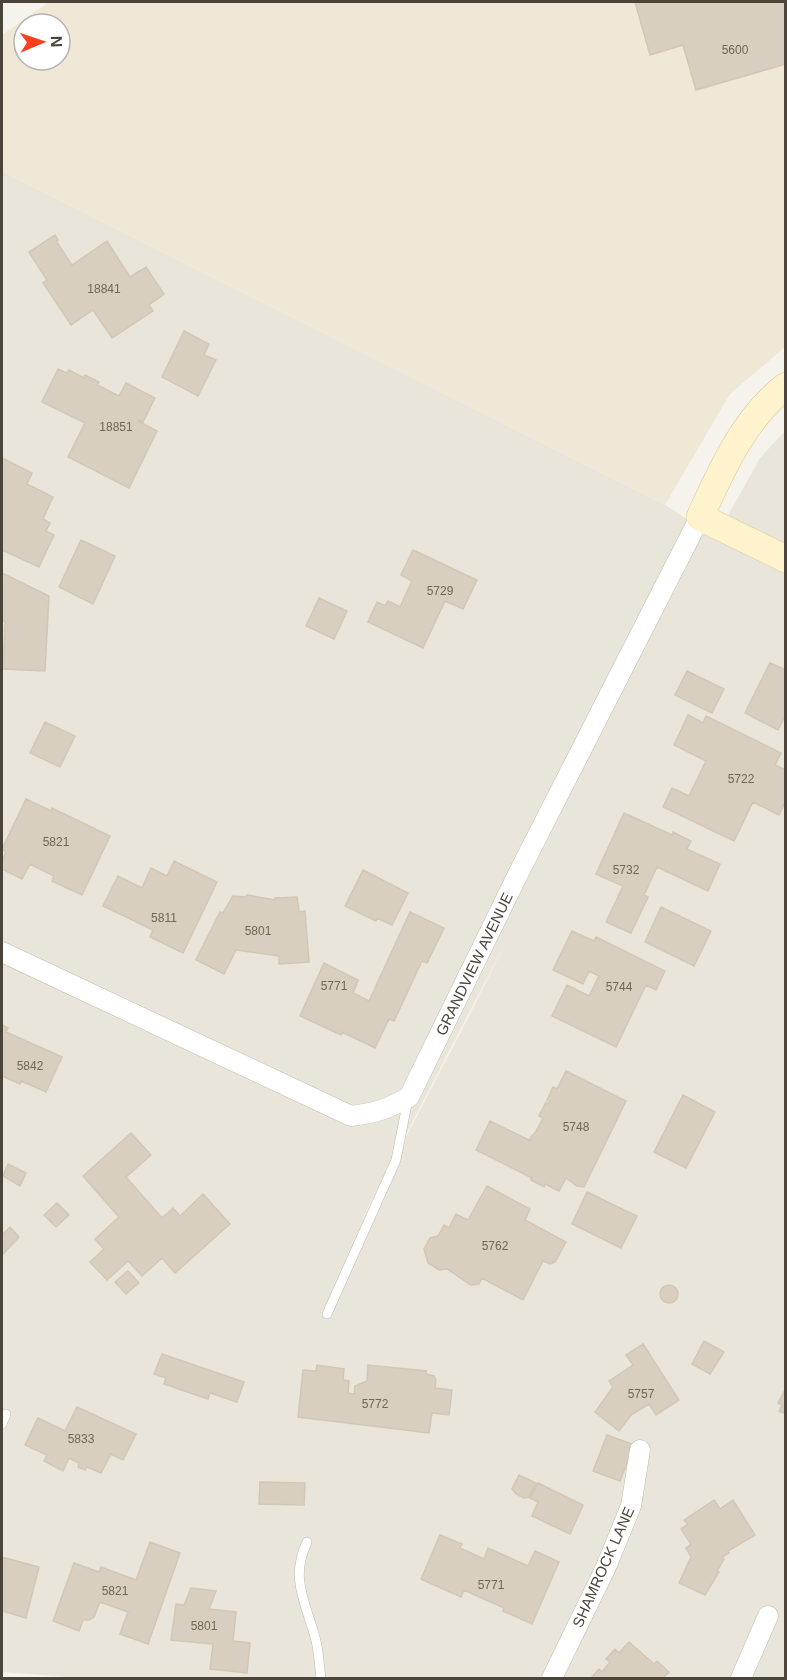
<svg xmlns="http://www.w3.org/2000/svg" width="787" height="1680" font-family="Arial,sans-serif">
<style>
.residential{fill:#eae5da;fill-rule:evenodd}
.education{fill:#efe8d6;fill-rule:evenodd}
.building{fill:#d8cfc1;stroke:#d3c7b4;stroke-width:1.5}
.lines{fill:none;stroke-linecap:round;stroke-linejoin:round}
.lane-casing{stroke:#c2bbae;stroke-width:10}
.street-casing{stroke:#c2bbae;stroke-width:21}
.secondary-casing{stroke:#d6c79b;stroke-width:28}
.lane{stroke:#fff;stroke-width:9}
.street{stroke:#fff;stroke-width:20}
.secondary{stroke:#fff3cd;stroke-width:27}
.labels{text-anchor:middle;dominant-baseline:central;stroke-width:4.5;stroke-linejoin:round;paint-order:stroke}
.number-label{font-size:12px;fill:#6e675b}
.street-label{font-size:15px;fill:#4b4439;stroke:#fff}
</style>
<rect width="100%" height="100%" fill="#f6f3ec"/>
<!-- residential -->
<path class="residential" d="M 2,171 L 665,505 L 716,537 L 760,458 L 785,431 L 785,1678 L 79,1678 L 2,1672 ZM 510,934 L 469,1016 L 363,1219 L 362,1219 Z"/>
<!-- education -->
<path class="education" d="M 49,2 L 785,2 L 785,347 L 730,394 L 665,505 L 2,171 L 2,35 ZM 24,24 L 60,24 L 60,60 L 24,60 Z"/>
<!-- building -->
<path class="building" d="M 635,2 L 786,2 L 786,64 L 696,90 L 683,45 L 650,55 Z
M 55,235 L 58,240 L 56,241 L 72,265 L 107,241 L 130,277 L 146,267 L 164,294 L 149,305 L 153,311 L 112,338 L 93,310 L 71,325 L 43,283 L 47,280 L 29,252 Z
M 184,331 L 209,344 L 204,355 L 216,360 L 198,396 L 162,377 Z
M 58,369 L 67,373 L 69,370 L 84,378 L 85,375 L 99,382 L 97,385 L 119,396 L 126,383 L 155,398 L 143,422 L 139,420 L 138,421 L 157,431 L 129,488 L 68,457 L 85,423 L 42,402 Z
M 2,458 L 32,473 L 27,484 L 53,497 L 43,519 L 50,523 L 46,531 L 54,535 L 39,567 L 2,550 Z
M 81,540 L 115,556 L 93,604 L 59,587 Z
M 413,550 L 477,580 L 463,609 L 445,601 L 423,648 L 368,622 L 377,602 L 385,606 L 388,601 L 400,607 L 412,581 L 401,575 Z
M 2,573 L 49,596 L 45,671 L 3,669 L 5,622 L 2,620 Z
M 319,598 L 347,611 L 334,639 L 306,626 Z
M 770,663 L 786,670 L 786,714 L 778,730 L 745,713 Z
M 687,671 L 724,689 L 712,713 L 675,695 Z
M 688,715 L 703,723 L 706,716 L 781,753 L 775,765 L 786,770 L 786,800 L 779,815 L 753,802 L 734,841 L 663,807 L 672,788 L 689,796 L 706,761 L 674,745 Z
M 45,722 L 75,736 L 60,767 L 30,753 Z
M 26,799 L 51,811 L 52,808 L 110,836 L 82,895 L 52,881 L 54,876 L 30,864 L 22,879 L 2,869 L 2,861 L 6,852 L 2,849 Z
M 624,813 L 672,835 L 673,832 L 691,841 L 687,849 L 720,864 L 708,891 L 657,867 L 644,895 L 648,897 L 631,933 L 606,922 L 623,886 L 596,874 Z
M 174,861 L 217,882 L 183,953 L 150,937 L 153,930 L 103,906 L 118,876 L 142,888 L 151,868 L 167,876 Z
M 363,870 L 408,893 L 392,925 L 377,918 L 376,921 L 345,906 Z
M 247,895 L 275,900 L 275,898 L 297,897 L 299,912 L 305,911 L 309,962 L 279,964 L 279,956 L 236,950 L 224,974 L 196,960 L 220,912 L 223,913 L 233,896 L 246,897 Z
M 661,907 L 711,931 L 694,966 L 645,942 Z
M 410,912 L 444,928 L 427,963 L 422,961 L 394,1021 L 389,1019 L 375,1048 L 342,1032 L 341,1035 L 300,1016 L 324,963 L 358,980 L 353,993 L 369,1001 Z
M 572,931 L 594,941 L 596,937 L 665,971 L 656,990 L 646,985 L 616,1047 L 552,1016 L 567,985 L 589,996 L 599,976 L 589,971 L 583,984 L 553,970 Z
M 2,1025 L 8,1028 L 6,1032 L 62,1057 L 46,1092 L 21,1081 L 20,1084 L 2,1076 Z
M 566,1071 L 626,1101 L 584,1187 L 577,1186 L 566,1178 L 559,1191 L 545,1184 L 544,1187 L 531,1180 L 532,1178 L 476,1150 L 490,1121 L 531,1141 L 530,1138 L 535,1133 L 543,1118 L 539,1116 L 546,1102 L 548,1104 L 550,1102 L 547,1100 L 553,1087 L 557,1089 Z
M 683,1095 L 715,1112 L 686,1168 L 654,1152 Z
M 131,1133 L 151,1155 L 126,1177 L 162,1218 L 173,1208 L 180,1216 L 203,1194 L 230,1224 L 175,1273 L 162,1258 L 142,1276 L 128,1261 L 107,1280 L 90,1262 L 104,1249 L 95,1239 L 119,1217 L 83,1176 Z
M 8,1164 L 26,1173 L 20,1186 L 3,1176 Z
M 487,1186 L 530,1209 L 525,1220 L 566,1242 L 555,1262 L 550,1264 L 543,1261 L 523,1300 L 482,1278 L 479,1284 L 471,1285 L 447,1269 L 439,1270 L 428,1263 L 424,1249 L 430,1238 L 438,1236 L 444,1225 L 449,1228 L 456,1214 L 468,1220 Z
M 587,1192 L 637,1216 L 621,1248 L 572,1224 Z
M 57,1203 L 69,1215 L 56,1227 L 44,1215 Z
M 10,1227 L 19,1237 L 2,1255 L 2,1235 Z
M 128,1271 L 139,1283 L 126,1294 L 115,1282 Z
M660 1294a9 9 0 1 1 18 0a9 9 0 1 1-18 0Z
M 704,1341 L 724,1352 L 710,1374 L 692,1364 Z
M 643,1344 L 679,1400 L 656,1415 L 649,1404 L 631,1415 L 619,1431 L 595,1412 L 613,1387 L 609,1381 L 633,1365 L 626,1355 Z
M 162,1354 L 244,1382 L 237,1402 L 210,1393 L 208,1399 L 164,1384 L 166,1378 L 154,1374 Z
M 317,1365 L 344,1369 L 343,1380 L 349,1381 L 348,1393 L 354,1394 L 355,1386 L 367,1381 L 368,1365 L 426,1371 L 426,1374 L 434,1376 L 436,1380 L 435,1388 L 452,1390 L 449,1415 L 432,1413 L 429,1433 L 298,1417 L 303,1370 L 316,1371 Z
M 786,1388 L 786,1414 L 779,1411 L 782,1405 L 778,1403 Z
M 77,1407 L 136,1434 L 123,1460 L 111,1454 L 101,1473 L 87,1467 L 85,1470 L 78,1467 L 79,1463 L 69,1458 L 63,1471 L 44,1461 L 47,1455 L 25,1445 L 38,1418 L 65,1431 Z
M 607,1435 L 634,1445 L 620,1481 L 593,1471 Z
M 519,1475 L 536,1483 L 529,1497 L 524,1498 L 516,1494 L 512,1489 Z
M 260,1482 L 305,1483 L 304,1505 L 259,1504 Z
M 538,1483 L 583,1505 L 570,1534 L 532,1516 L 538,1502 L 530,1498 Z
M 714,1500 L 720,1509 L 733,1500 L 755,1535 L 728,1551 L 729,1553 L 722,1557 L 724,1559 L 717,1571 L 719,1572 L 705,1595 L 679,1583 L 691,1557 L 686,1548 L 691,1544 L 681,1529 L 688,1524 L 684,1520 Z
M 440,1535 L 462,1544 L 460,1548 L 484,1559 L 488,1548 L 528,1566 L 535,1551 L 559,1562 L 532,1624 L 503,1611 L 504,1608 L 464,1590 L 461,1597 L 421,1579 Z
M 150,1542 L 180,1553 L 148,1644 L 120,1634 L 128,1612 L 100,1602 L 94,1617 L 89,1620 L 83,1620 L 79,1631 L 53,1621 L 74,1563 L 99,1572 L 101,1567 L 136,1580 Z
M 2,1557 L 39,1567 L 26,1618 L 2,1611 Z
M 191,1588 L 216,1591 L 209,1609 L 236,1612 L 233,1641 L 250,1643 L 247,1673 L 210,1669 L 213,1644 L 171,1640 L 176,1604 L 184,1605 Z
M 629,1642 L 654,1664 L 657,1661 L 669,1672 L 663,1678 L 591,1678 L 599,1669 L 602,1672 L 610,1662 L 606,1659 L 615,1649 L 619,1653 Z"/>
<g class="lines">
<!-- lane casing -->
<g class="lane-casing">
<path id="lane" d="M 327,1314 L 396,1160 L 408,1099
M 2,1424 L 6,1414
M 307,1542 C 290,1578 305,1601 315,1637 C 319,1650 319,1665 321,1678"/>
</g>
<!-- street casing -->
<g class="street-casing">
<path id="street" d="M 2,952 L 351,1116 C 375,1113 388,1109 409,1097 L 519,872 L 700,517
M 552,1678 L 606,1567 L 631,1506 L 640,1450
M 741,1678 L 768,1616"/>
</g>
<!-- secondary casing -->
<g class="secondary-casing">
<path id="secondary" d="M 786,386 C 744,418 721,471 700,517 L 786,559"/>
</g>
<!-- lane -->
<use href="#lane" class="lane"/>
<!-- street -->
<use href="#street" class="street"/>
<!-- secondary -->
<use href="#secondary" class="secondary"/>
</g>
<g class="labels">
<!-- number labels -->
<g class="number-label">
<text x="735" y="50">5600</text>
<text x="104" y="289">18841</text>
<text x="116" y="427">18851</text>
<text x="440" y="591">5729</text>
<text x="741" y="779">5722</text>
<text x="56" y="842">5821</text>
<text x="626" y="870">5732</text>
<text x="164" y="918">5811</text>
<text x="258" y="931">5801</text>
<text x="334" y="986">5771</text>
<text x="619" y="987">5744</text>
<text x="30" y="1066">5842</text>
<text x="576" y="1127">5748</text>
<text x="495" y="1246">5762</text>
<text x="641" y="1394">5757</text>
<text x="375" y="1404">5772</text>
<text x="81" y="1439">5833</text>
<text x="491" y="1585">5771</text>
<text x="115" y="1591">5821</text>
<text x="204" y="1626">5801</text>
</g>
<!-- street labels -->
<g class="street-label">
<text transform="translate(474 964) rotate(-64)">GRANDVIEW AVENUE</text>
<text transform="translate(603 1567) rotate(-66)">SHAMROCK LANE</text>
</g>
</g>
<!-- border -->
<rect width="787" height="1680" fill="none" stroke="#4b4439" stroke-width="6"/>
<!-- north arrow -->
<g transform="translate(42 42) rotate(88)"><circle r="28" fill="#ffffff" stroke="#b7b4b0" stroke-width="1.5"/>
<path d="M0-4.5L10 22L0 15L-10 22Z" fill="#fc3f1d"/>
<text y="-9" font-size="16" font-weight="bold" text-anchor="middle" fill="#4b4439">N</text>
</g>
</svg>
